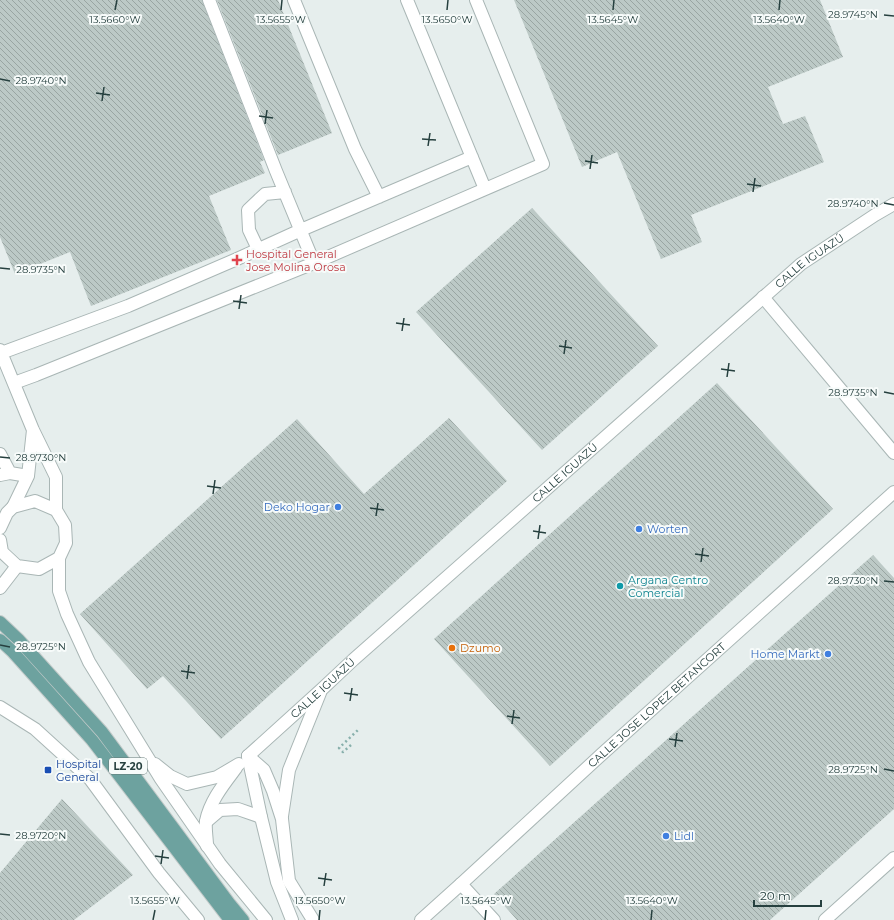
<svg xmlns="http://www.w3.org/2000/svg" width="894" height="920" font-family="Montserrat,sans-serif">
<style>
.building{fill:url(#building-back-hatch)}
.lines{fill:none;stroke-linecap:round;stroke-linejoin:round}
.service-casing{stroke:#a9b6b5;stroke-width:14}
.minor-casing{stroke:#a9b6b5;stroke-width:14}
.tertiary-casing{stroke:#a9b6b5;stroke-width:14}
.primary-casing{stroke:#c2cac9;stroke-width:14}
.path{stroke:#88b0ac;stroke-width:2.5;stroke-dasharray:2 3;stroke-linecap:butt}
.service{stroke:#fff;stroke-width:12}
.minor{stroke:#fff;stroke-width:12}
.tertiary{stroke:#fff;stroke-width:12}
.primary{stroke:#6da29f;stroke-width:12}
.ticks{fill:none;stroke:#26403f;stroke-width:1.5}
.health-dot{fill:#e0444e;stroke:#f7fbfa;stroke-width:1.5}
.shop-dot{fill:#3f7fe0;stroke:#f7fbfa;stroke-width:1.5}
.culture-dot{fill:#0f9aa8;stroke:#f7fbfa;stroke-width:1.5}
.food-dot{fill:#e8710a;stroke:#f7fbfa;stroke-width:1.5}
.transit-dot{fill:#1a4fb4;stroke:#f7fbfa;stroke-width:1.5}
.labels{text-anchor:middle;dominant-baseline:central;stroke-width:4;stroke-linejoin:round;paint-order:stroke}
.shield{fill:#f7fbfa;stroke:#657877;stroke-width:1}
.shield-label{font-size:10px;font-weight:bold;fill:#26403f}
.health-label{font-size:11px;fill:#be3a42;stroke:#f7fbfa;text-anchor:start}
.street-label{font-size:11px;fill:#26403f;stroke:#f7fbfa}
.shop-label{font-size:11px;fill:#366cbe;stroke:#f7fbfa;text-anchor:end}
.culture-label{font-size:11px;fill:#0d838f;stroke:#f7fbfa;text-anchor:start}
.food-label{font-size:11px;fill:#c56008;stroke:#f7fbfa;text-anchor:start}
.transit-label{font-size:11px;fill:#164399;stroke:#f7fbfa;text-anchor:start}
.ticks-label{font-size:10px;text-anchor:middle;fill:#26403f;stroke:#f7fbfa;stroke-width:4;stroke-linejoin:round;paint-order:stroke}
</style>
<defs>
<pattern id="building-back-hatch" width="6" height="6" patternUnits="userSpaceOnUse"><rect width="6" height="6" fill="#bcc9c6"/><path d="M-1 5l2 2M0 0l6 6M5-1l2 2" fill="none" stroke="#99a5a2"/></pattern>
</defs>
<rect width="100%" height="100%" fill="#e6eeed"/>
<!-- building -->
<path class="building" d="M 0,0 L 202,0 L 264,160 L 260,162 L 265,173 L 209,196 L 231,250 L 91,306 L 70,252 L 15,274 L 0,237 Z
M 217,0 L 278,0 L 332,133 L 278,155 Z
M 514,0 L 820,0 L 843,57 L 768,87 L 783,124 L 805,116 L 824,162 L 691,215 L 702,242 L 661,259 L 617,152 L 582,167 Z
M 532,208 L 658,346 L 542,450 L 416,312 Z
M 717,383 L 833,509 L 550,766 L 434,639 Z
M 449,418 L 507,481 L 221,739 L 163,676 L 147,689 L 80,614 L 297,419 L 364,494 Z
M 873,555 L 894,578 L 894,809 L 770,920 L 517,920 L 494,894 Z
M 62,799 L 133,875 L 74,920 L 0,920 L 0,873 Z"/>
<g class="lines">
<!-- service casing -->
<g class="service-casing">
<path id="service" d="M 209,0 L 276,171 L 314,263
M 294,0 L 355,149 L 379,197
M 407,0 L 485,189
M 258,249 L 249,230 L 248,210 L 265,194 L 285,192
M 0,350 L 33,430 L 56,477 L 56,510
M 1,353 L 128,306 L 237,259 L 301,230 L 472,157
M 14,383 L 36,375 L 314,263 L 543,164 L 476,0
M 0,454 L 10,473
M 0,475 L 10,473 L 28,476
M 13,507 L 28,476 L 33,430
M 461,884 L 494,920"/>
</g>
<!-- minor casing -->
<g class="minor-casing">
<g id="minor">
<path d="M 763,297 L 894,453"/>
<path id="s1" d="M 421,920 L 461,884 L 602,754 L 894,492"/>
<path d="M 825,920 L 894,858"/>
</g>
</g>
<!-- tertiary casing -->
<g class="tertiary-casing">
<g id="tertiary">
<path d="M 0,528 L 7,513 L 13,507 L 35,501 L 56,510 L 65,525 L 66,543 L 59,558 L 39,569 L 17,566 L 2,552 L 0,540"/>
<path d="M 59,558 L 59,591 L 67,614 L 89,662 L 161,779 L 220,864 L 266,920"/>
<path d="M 0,588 L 17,566"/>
<path d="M 0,707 L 35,729 L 90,779 L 159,873 L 198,920"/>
<path id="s2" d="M 248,756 L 321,690 L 353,660 L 801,264 L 875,215 L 894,204"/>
<path d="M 248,756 L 264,770 L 273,791 L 282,819 L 289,881 L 313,920"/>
<path d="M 248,756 L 261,817"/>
<path d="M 155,764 L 170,776 L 187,784 L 217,777 L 239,764"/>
<path d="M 282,816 L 289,770 L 320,693"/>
<path d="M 206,822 L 220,810 L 238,809 L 261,817 L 277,882 L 292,920"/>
<path d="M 207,846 C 207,838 205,829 206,821 C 210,801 224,784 236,768"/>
</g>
</g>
<!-- primary casing -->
<g class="primary-casing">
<path id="primary" d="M 0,622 L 18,639 L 102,732 L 229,903 L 243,920
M 0,640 L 12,651 L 92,740 L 230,920"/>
</g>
<!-- path -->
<path class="path" d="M 351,745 L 343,752 L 339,748 L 358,730"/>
<!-- service -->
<use href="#service" class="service"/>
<!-- minor -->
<use href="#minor" class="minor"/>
<!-- tertiary -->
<use href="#tertiary" class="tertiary"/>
<!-- primary -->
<use href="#primary" class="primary"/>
</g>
<!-- ticks -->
<path class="ticks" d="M 115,10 L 117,0M 281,10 L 282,0M 447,10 L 448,0M 613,10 L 614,0M 779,10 L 780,0M 884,15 L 894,16M 0,79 L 10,81M 96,93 L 110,95M 102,101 L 104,87M 259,116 L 273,118M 265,124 L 267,110M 422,139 L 436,140M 428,146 L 430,133M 585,161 L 598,163M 590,169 L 592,155M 747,184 L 761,186M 753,192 L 755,178M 884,203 L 894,205M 0,268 L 10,269M 233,301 L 247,303M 239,309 L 241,295M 396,323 L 410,325M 402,331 L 404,318M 559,346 L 572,348M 564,354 L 566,340M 721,369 L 735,371M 727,377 L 729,363M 884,392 L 894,394M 0,457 L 10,458M 207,486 L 221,488M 213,494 L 215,480M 370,508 L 384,510M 376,516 L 378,503M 533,531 L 546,533M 538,539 L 540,525M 695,554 L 709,556M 701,562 L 703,548M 884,581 L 894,582M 0,645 L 10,647M 181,671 L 195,673M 187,679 L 189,665M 344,693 L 358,695M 350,701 L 352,688M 507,716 L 520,718M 512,724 L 514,710M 669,739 L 683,741M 675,747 L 677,733M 884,769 L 894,771M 0,834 L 10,835M 155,856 L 169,858M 161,864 L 163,850M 318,878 L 332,880M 324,886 L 326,873M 153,920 L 155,910M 319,920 L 320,910M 485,920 L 486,910M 651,920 L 652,910"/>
<!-- markers -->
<path class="health-dot" d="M235 254h4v4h4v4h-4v4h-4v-4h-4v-4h4z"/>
<g class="shop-dot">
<circle cx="338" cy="507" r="4"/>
<circle cx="639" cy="529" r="4"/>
<circle cx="828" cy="654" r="4"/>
<circle cx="666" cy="836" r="4"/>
</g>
<circle class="culture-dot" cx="620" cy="586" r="4"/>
<circle class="food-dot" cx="452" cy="648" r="4"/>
<rect class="transit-dot" x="44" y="766" width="8" height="8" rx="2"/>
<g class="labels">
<!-- shield labels -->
<rect class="shield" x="109" y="758" width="38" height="16" rx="3"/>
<g class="shield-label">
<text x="128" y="766">LZ-20</text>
</g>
<!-- health labels -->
<g class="health-label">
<text x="246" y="254">Hospital General<tspan x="246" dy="13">Jose Molina Orosa</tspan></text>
</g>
<!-- street labels -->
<g class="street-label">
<text stroke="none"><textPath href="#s2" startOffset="749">CALLE IGUAZÚ</textPath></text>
<text stroke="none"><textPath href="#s2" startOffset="425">CALLE IGUAZÚ</textPath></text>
<text stroke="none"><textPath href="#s2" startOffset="101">CALLE IGUAZÚ</textPath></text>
<text stroke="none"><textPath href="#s1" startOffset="319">CALLE JOSE LOPEZ BETANCORT</textPath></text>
</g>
<!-- shop labels -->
<g class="shop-label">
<text x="330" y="507">Deko Hogar</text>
<text x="647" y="529" text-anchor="start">Worten</text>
<text x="820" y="654">Home Markt</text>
<text x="674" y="836" text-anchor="start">Lidl</text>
</g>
<!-- culture labels -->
<g class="culture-label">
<text x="628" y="580">Argana Centro<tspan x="628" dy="13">Comercial</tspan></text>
</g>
<!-- food labels -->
<g class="food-label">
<text x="460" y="648">Dzumo</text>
</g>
<!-- transit labels -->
<g class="transit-label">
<text x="56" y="764">Hospital<tspan x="56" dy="13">General</tspan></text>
</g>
</g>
<g class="ticks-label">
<text x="853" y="18">28.9745°N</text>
<text x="115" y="23">13.5660°W</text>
<text x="281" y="23">13.5655°W</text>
<text x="447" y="23">13.5650°W</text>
<text x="613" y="23">13.5645°W</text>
<text x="779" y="23">13.5640°W</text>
<text x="41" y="84">28.9740°N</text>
<text x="853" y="207">28.9740°N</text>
<text x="41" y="273">28.9735°N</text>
<text x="853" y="396">28.9735°N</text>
<text x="41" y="461">28.9730°N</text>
<text x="853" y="584">28.9730°N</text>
<text x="41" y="650">28.9725°N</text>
<text x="853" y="773">28.9725°N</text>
<text x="41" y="839">28.9720°N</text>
<text x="155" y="904">13.5655°W</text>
<text x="320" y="904">13.5650°W</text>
<text x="486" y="904">13.5645°W</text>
<text x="652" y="904">13.5640°W</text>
</g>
<!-- scale -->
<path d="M754 900v6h67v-6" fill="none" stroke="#26403f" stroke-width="2"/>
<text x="760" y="900" font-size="12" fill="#26403f" stroke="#f7fbfa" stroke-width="3" paint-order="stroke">20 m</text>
</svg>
